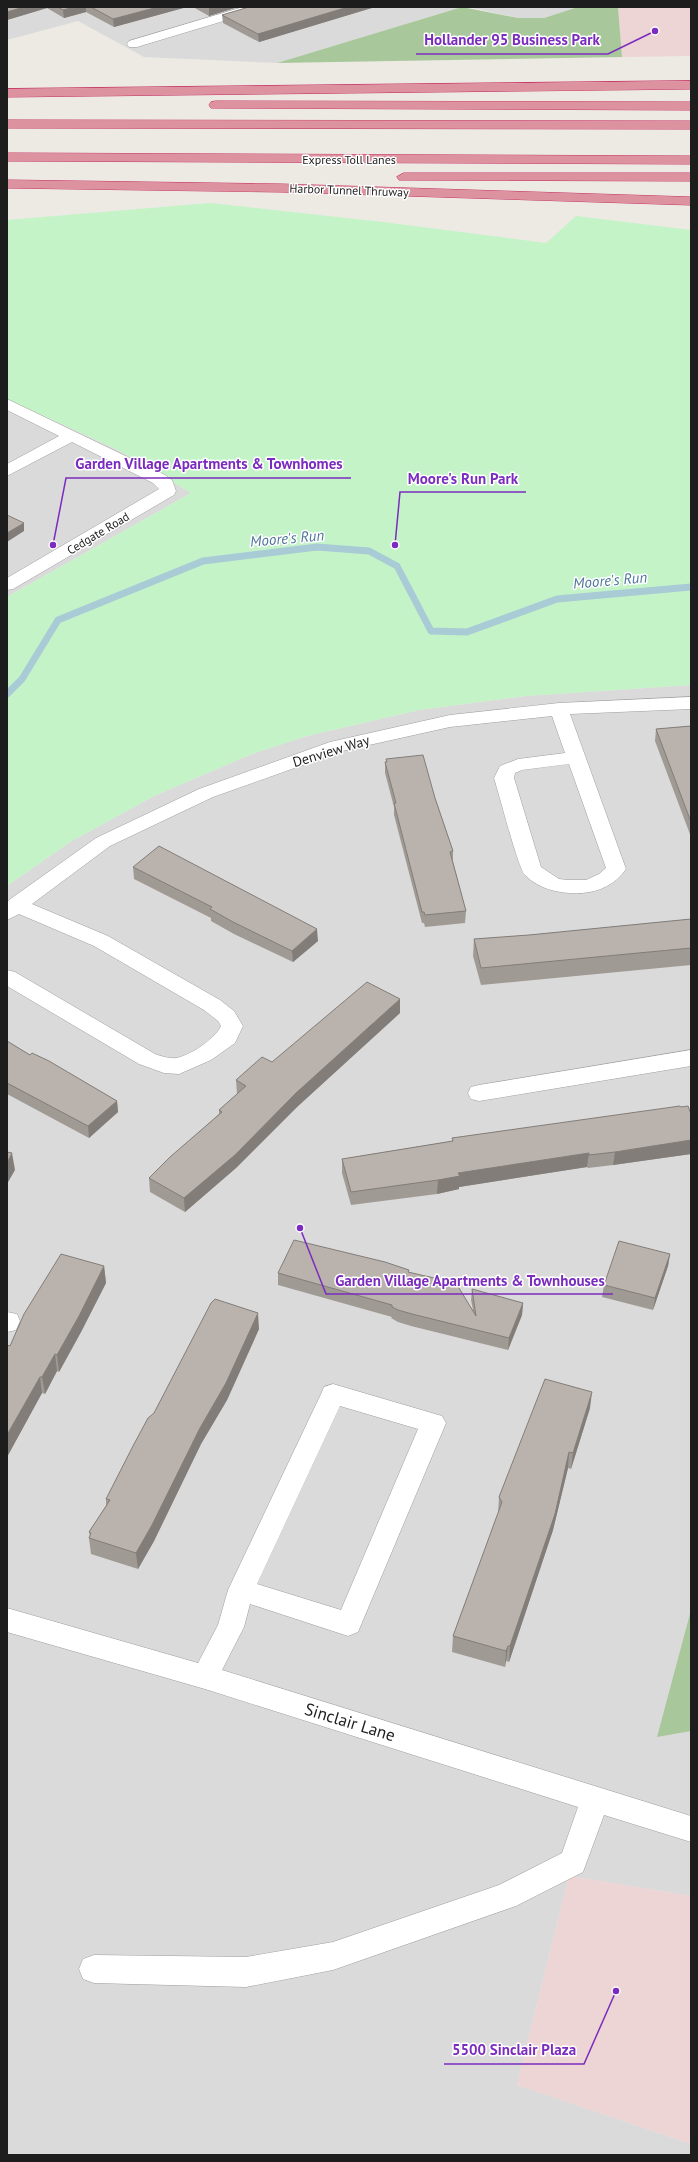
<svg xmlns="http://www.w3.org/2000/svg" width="698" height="2162" font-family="'PT Sans',sans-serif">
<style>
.residential{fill:#dbdada}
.commercial{fill:#ecd5d4}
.forest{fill:#a8c89c}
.park{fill:#c4f3c8}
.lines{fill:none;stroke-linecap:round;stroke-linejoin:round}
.stream{stroke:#a8cbd6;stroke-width:7}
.minor-casing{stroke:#9e9e9e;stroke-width:1}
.highway-casing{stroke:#c63565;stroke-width:1}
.minor{fill:#fff;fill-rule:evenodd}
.highway{fill:#dd929f;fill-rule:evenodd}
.wall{fill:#a09a95}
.shaded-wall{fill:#827d79}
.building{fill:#bab3ad;stroke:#827d79}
.labels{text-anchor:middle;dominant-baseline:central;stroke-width:3;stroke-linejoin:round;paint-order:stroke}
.far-street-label{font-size:12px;fill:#1d1d1d;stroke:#fff}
.street-label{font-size:14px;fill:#1d1d1d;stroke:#fff}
.water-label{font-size:15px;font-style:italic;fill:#50759b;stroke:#fff}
.near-street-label{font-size:17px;fill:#1d1d1d;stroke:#fff}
.leader{fill:none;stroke:#7b2cbf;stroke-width:1.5}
.callout-dot{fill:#7b2cbf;stroke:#fff;stroke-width:1.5}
.callout-label{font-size:15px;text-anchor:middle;font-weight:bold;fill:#7b2cbf;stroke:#fff;stroke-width:3;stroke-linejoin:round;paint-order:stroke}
</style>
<rect width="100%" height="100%" fill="#edeae3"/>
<!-- residential -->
<path class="residential" d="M 7,7 L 462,7 L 277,63 L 144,57 L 78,21 L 7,40 Z
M 468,7 L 578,7 L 544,18 L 518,18 Z
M 7,399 L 120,451 L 191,493 L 7,597 Z
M 691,685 L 691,1896 L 569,1876 L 517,2085 L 691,2144 L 691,2155 L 7,2155 L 7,886 L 70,842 L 154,796 L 252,754 L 307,736 L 419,710 L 526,696 Z"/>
<!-- commercial -->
<path class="commercial" d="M 618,7 L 691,7 L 691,56 L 622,57 Z
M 569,1876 L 691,1896 L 691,2144 L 517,2085 Z"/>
<!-- forest -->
<path class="forest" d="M 462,7 L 518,18 L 544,18 L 578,7 L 618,7 L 622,57 L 277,63 Z
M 691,1610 L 691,1731 L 657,1737 Z"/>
<!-- park -->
<path class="park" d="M 210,203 L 383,222 L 546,243 L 576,216 L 691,230 L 691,685 L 526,696 L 419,710 L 307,736 L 252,754 L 154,796 L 70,842 L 7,886 L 7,597 L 191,493 L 120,451 L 7,399 L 7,220 Z"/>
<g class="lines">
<!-- stream -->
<path class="stream" d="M 7,694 L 22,679 L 58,620 L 203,561 L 317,547 L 369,551 L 397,566 L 431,631 L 467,632 L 557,599 L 691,587"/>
<!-- minor casing -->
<g class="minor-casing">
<path id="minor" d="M 243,7 L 262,7 L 260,10 L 137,47 L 129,47 L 127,44 L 129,41 Z
M 7,399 L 165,475 L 172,480 L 176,491 L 174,495 L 13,589 L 7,590 L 7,578 L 159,489 L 153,483 L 72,442 L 7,476 L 7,464 L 59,436 L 7,410 Z
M 691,697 L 691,709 L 570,714 L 626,869 C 616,884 599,892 582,893 C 561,894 540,890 525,875 C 518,868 499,793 494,778 L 500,766 L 518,759 L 565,753 L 552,716 L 450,727 L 342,751 L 213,797 L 110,846 L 32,904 L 108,936 L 220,1000 L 234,1011 L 243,1026 L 235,1043 L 211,1060 L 179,1074 L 164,1073 L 139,1064 L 7,986 L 7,970 L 15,972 L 155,1054 C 161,1056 169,1059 176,1058 C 190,1056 216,1038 221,1026 L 218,1021 L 204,1010 L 94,946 L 19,914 L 7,920 L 7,903 L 9,900 L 96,838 L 199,789 L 330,742 L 450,715 L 559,703 ZM 569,764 L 606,868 L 599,874 L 586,880 L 568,880 L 559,879 L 541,867 L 514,778 L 515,773 L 522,770 Z
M 691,1050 L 691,1066 L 479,1101 L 471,1099 L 468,1093 L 471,1087 L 479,1085 Z
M 7,1312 L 17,1314 L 20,1321 L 16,1330 L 7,1332 Z
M 333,1384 L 442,1416 L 446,1423 L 358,1632 L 348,1636 L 250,1604 L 244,1627 L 222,1670 L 691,1816 L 691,1842 L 604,1815 L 583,1872 L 516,1906 L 333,1970 L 246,1987 L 94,1983 L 83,1979 L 79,1969 L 83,1959 L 94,1955 L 246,1957 L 333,1942 L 499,1885 L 562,1853 L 578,1807 L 205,1689 L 7,1632 L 7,1608 L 198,1663 L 218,1625 L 228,1590 L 321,1394 L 324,1387 ZM 340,1406 L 418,1429 L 341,1610 L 257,1584 Z"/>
</g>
<!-- highway casing -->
<g class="highway-casing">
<path id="highway" d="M 691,81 L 691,89 L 7,97 L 7,89 Z
M 216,101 L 691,102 L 691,110 L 211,108 L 209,105 L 211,102 Z
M 7,120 L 691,121 L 691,129 L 7,128 Z
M 7,153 L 691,156 L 691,164 L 7,161 Z
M 404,173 L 691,173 L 691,181 L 399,180 L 397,177 Z
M 7,180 L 281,184 L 691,197 L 691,205 L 281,192 L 7,188 Z"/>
</g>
<!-- minor -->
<use href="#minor" class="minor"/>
<!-- highway -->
<use href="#highway" class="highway"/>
</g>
<!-- wall -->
<path class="wall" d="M 7,7 L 187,7 L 114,27 L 86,12 L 64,18 L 47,8 L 7,20 Z
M 193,7 L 238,7 L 209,16 Z
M 375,7 L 259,42 L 223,23 L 222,15 Z
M 691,726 L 691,837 L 655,741 L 656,729 Z
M 386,759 L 435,798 L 453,851 L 453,862 L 466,911 L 465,923 L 425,927 L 424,923 L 422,923 L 394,815 L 394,807 L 385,773 L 385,762 L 386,762 Z
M 133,867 L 318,941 L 293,962 L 234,934 L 211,921 L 211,918 L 134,879 Z
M 691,919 L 691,965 L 481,985 L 473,956 L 474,939 L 529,935 Z
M 400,1013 L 297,1107 L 236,1168 L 185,1212 L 150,1192 L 149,1178 L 219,1114 L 219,1110 L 237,1094 L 236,1080 L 272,1062 Z
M 7,1041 L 30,1055 L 117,1101 L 118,1112 L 89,1138 L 7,1094 Z
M 681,1107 L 691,1114 L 691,1154 L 613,1165 L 588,1168 L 587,1167 L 459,1187 L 459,1189 L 437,1194 L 351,1205 L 342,1173 L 342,1159 L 452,1141 L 452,1138 Z
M 670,1254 L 668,1266 L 653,1310 L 602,1297 L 604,1285 Z
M 104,1266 L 106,1283 L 81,1332 L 59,1372 L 57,1371 L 45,1394 L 42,1393 L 7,1457 L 7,1345 L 10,1346 Z
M 409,1272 L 473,1310 L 471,1300 L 472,1289 L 523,1303 L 522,1315 L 508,1350 L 411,1326 L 398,1322 L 391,1318 L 392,1317 L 278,1285 L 278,1273 Z
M 259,1329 L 227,1400 L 201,1444 L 154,1541 L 138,1569 L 91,1554 L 89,1538 L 90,1536 L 89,1532 L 106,1506 L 106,1499 Z
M 590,1408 L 571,1469 L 568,1468 L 553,1530 L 509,1662 L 506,1661 L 505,1667 L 452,1652 L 453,1636 L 498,1514 L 499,1497 Z"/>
<!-- shaded-wall -->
<path class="shaded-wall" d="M 24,7 L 47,7 L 47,8 L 7,20 L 7,12 Z
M 74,7 L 86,7 L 86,12 L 64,18 L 63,10 Z
M 158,7 L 187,7 L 114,27 L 113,19 Z
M 211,7 L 238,7 L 209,16 L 209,8 Z
M 348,7 L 375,7 L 259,42 L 258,34 Z
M 24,523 L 24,531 L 7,542 L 7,533 Z
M 317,929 L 318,941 L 293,962 L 292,951 Z
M 400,999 L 400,1013 L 297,1107 L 236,1168 L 185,1212 L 184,1198 L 296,1093 Z
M 117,1101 L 118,1112 L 89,1138 L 88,1126 Z
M 691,1140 L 691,1154 L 613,1165 L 615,1152 Z
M 12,1153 L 15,1170 L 7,1184 L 7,1163 Z
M 589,1153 L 587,1167 L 459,1187 L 459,1189 L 437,1194 L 438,1180 L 458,1173 Z
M 670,1254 L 668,1266 L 653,1310 L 655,1298 Z
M 104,1266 L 106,1283 L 81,1332 L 59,1372 L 57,1355 Z
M 523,1303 L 522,1315 L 508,1350 L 509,1338 Z
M 258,1313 L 259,1329 L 227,1400 L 201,1444 L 154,1541 L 138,1569 L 136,1553 Z
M 55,1354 L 57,1371 L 45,1394 L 42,1377 Z
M 40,1377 L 42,1393 L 7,1457 L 7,1435 Z
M 592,1392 L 590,1408 L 571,1469 L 573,1453 Z
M 569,1452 L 568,1468 L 553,1530 L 509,1662 L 510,1646 Z
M 508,1646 L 506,1661 L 505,1667 L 506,1651 Z"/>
<!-- building -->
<path class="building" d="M 7,7 L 24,7 L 7,12 Z
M 58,7 L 74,7 L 63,10 Z
M 91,7 L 158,7 L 113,19 Z
M 249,7 L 348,7 L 258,34 L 222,15 Z
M 7,515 L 24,523 L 7,533 Z
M 691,726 L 691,822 L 656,729 Z
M 423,755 L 435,798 L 453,851 L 450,852 L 466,911 L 425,915 L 424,912 L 422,912 L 394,803 L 396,803 L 385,762 L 387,762 L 386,759 Z
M 159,846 L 317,929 L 292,951 L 233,922 L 210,909 L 212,907 L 133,867 Z
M 691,919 L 691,948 L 481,968 L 474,939 L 529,935 Z
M 367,982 L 400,999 L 296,1093 L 235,1155 L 184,1198 L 149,1178 L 170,1157 L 222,1112 L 219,1110 L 246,1086 L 236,1080 L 262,1057 L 272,1062 Z
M 7,1041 L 30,1055 L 32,1053 L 49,1061 L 117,1101 L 88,1126 L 7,1083 Z
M 680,1106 L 681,1107 L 688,1106 L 691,1114 L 691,1140 L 615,1152 L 589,1155 L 589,1153 L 458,1173 L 460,1176 L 438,1180 L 351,1192 L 342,1159 L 453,1141 L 452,1138 Z
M 7,1152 L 12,1153 L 7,1163 Z
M 294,1240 L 385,1262 L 409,1270 L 408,1272 L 456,1283 L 476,1316 L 472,1289 L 523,1303 L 509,1338 L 412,1314 L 398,1310 L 392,1307 L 392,1305 L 278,1273 Z
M 619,1241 L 670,1254 L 655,1298 L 604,1285 Z
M 61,1254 L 104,1266 L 79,1316 L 57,1355 L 55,1354 L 42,1377 L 40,1377 L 7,1435 L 7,1345 L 10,1346 L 24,1314 Z
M 215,1299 L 258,1313 L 226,1383 L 200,1428 L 152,1525 L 136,1553 L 89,1538 L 91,1533 L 89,1532 L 110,1500 L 106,1499 L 133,1446 L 148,1418 L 154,1413 L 211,1303 Z
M 545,1379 L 592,1392 L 573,1453 L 569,1452 L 555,1514 L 510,1646 L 508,1646 L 506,1651 L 453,1636 L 502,1502 L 499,1497 Z"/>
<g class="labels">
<!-- far-street labels -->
<g class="far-street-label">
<text x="349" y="159">Express Toll Lanes</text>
<text transform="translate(349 190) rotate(2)">Harbor Tunnel Thruway</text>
<text transform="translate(98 533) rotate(-31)">Cedgate Road</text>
</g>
<!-- street labels -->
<g class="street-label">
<text transform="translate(331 751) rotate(-17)">Denview Way</text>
</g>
<!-- water labels -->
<g class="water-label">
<text transform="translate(287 538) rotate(-5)">Moore's Run</text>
<text transform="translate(610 580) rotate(-5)">Moore's Run</text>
</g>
<!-- near-street labels -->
<g class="near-street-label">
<text transform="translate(350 1722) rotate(17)">Sinclair Lane</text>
</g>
</g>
<!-- callouts -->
<path class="leader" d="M655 31L608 54H416M53 545L66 478H351M395 545L400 492H526M300 1228L326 1294H613M616 1991L584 2064H444"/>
<g class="callout-dot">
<circle cx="655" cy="31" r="4"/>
<circle cx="53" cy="545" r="4"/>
<circle cx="395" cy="545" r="4"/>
<circle cx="300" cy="1228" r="4"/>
<circle cx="616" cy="1991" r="4"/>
</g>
<g class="callout-label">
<text x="512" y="45">Hollander 95 Business Park</text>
<text x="209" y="469">Garden Village Apartments &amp; Townhomes</text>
<text x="463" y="484">Moore's Run Park</text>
<text x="470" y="1286">Garden Village Apartments &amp; Townhouses</text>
<text x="514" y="2055">5500 Sinclair Plaza</text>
</g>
<!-- border -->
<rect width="698" height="2162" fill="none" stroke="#1d1d1d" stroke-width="16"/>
</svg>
